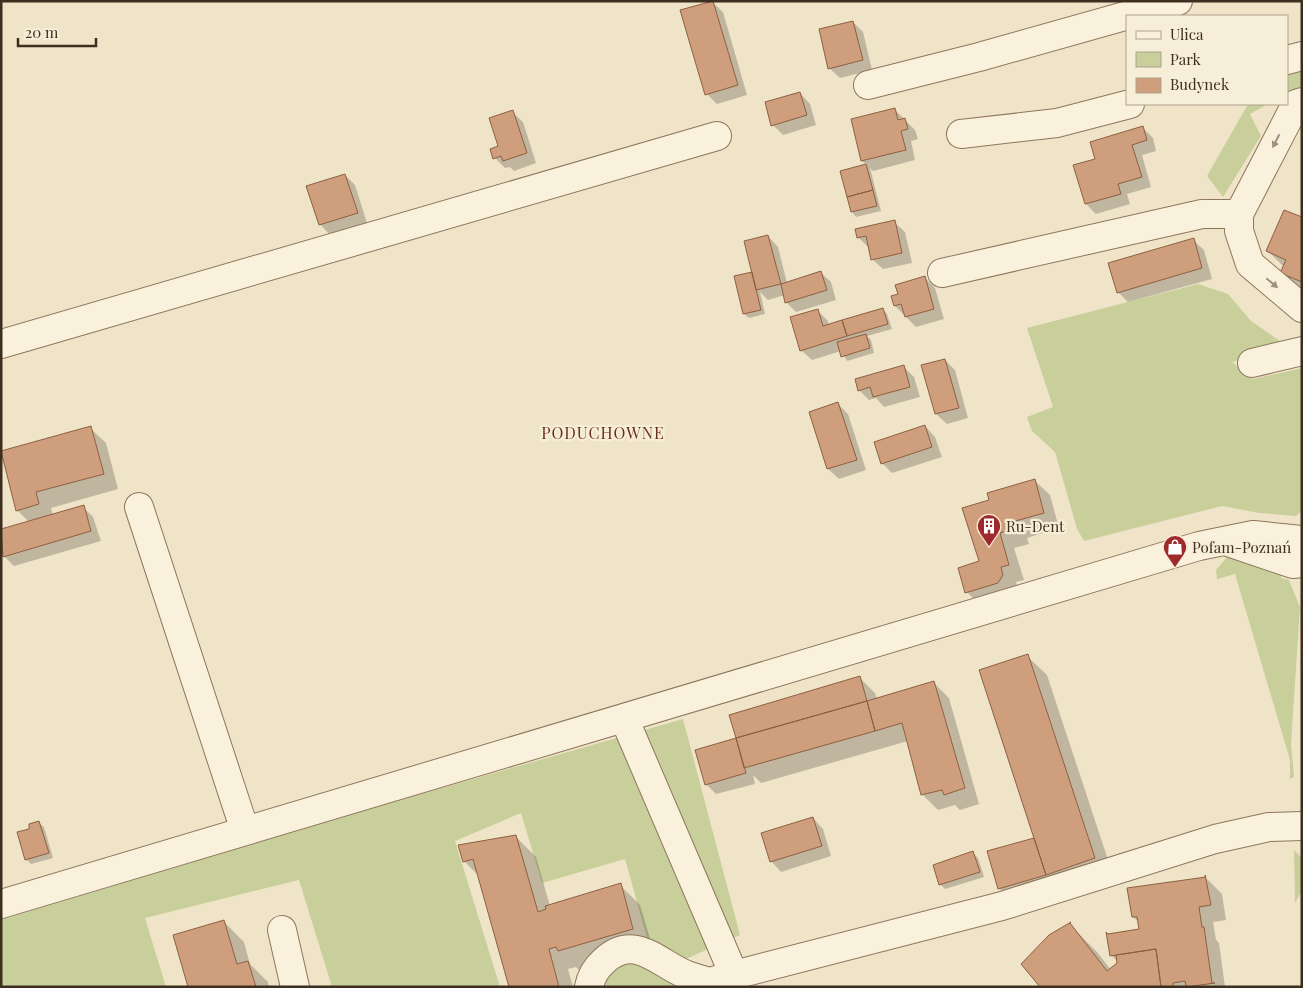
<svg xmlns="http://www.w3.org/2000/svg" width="1303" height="988" font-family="'Playfair Display',serif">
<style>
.green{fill:#c9cf9b}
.shadow{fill:#0003}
.building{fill:#cf9f7d;stroke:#8d5f41}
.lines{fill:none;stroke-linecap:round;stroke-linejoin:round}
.minor-casing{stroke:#8d765c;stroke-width:30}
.minor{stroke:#faf1dc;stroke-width:28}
.oneway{fill:#9c907e}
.labels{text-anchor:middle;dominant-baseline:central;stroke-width:4.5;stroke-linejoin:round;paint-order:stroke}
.poi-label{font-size:15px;fill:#3d2e20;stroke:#f7eed8;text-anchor:start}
.neighbourhood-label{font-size:16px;letter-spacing:1px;fill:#6b2e1e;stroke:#f7eed8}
</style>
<rect width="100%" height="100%" fill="#f0e4c8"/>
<!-- green -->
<path class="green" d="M 1302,64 L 1302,86 L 1287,94 L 1287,69 Z
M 1248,104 L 1268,104 L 1250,114 L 1261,136 L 1223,197 L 1207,176 Z
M 1198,284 L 1228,294 L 1251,321 L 1287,346 L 1232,362 L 1253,379 L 1302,368 L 1302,511 L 1296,516 L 1259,513 L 1222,506 L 1084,541 L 1077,529 L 1055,452 L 1032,431 L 1027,417 L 1053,407 L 1027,328 Z
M 1238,556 L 1284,567 L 1281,578 L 1289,580 L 1300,607 L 1291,744 L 1294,777 L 1290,779 L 1290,760 L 1235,574 L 1217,579 L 1216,570 L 1227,557 Z
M 683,719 L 740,935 L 686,959 L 647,938 L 625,859 L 542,883 L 521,813 L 455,841 L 500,987 L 332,987 L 299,880 L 145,918 L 166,987 L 1,987 L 1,914 Z
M 1294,850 L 1302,858 L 1302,891 L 1295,903 Z
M 629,962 L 644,965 L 677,987 L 598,987 L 617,964 Z"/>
<!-- shadow -->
<path class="shadow" d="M 712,2 L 723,12 L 747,95 L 717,104 L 707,94 Z
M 853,22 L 863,32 L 872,70 L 840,78 L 829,68 Z
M 800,93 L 810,104 L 816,125 L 783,135 L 773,125 Z
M 894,109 L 915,130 L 918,139 L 911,141 L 915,160 L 873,171 L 870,168 L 881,211 L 856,217 L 852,212 L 841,172 L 867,165 L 862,161 L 852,120 Z
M 512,112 L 523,122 L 536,163 L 514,171 L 510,167 L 505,168 L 495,158 Z
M 1143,128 L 1153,138 L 1156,151 L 1142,155 L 1151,187 L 1127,194 L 1130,204 L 1096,214 L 1086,204 L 1075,166 L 1097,159 Z
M 345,175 L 355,185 L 367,223 L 330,235 L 320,224 Z
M 1302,219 L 1302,290 L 1282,273 L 1284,267 L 1268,251 Z
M 894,222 L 905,232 L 912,263 L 883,269 L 872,259 L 869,248 L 858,237 Z
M 768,236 L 778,247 L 787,283 L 820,272 L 831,282 L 836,300 L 796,312 L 786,302 L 785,295 L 768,300 L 760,292 L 765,314 L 749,318 L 744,314 Z
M 1193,240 L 1204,250 L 1212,279 L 1128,302 L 1118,292 Z
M 925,278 L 935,288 L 944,319 L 916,327 L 895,306 L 892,297 L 899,295 Z
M 882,309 L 887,314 L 892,329 L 867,336 L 871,340 L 874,353 L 847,361 L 841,351 L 812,360 L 801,350 L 817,310 L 828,321 L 829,326 Z
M 945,360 L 955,370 L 968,418 L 947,424 L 936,414 Z
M 904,367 L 914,377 L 920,397 L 884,407 L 876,398 L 869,400 L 859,390 Z
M 838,404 L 848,414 L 866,470 L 839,479 L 828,469 L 811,413 Z
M 925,426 L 935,437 L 942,457 L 892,473 L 882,463 Z
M 90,428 L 106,443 L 118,489 L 51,508 L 53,516 L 83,507 L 93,517 L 101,541 L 14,566 L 4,556 L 1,546 L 1,530 L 29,522 L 17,510 Z
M 1034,480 L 1050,495 L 1059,528 L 1027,538 L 1029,544 L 1014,548 L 1024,580 L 1016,582 L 1018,590 L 982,608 L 967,592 L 981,562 L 990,501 Z
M 1027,656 L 1047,675 L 1114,878 L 1009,898 L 999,888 L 1036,838 Z
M 860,678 L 875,693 L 877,699 L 934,683 L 949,698 L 979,804 L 960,810 L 955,805 L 938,810 L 923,795 L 908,741 L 761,783 L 753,775 L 755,784 L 716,794 L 706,784 L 738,739 Z
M 813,818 L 823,829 L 831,856 L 781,872 L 771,861 Z
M 39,823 L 44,827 L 53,858 L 31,864 L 26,859 L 31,829 Z
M 516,837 L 536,857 L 550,906 L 620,885 L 640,905 L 653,949 L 579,970 L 576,967 L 568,969 L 573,987 L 510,987 L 478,875 L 464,861 Z
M 973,853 L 978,858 L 984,877 L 945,889 L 940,884 Z
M 1206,878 L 1222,894 L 1226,920 L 1213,922 L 1216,940 L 1219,943 L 1225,987 L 1042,987 L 1069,924 L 1097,952 L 1111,970 L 1119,963 L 1111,955 L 1141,930 L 1140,923 L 1133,917 L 1129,890 Z
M 224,922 L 244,942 L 250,964 L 268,982 L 269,987 L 189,987 Z"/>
<!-- building -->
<path class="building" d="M 713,1 L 738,85 L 705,95 L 680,10 Z
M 853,21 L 863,60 L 828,69 L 819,29 Z
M 800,92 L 807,115 L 771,126 L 765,102 Z
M 895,108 L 898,120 L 905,118 L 908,129 L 901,131 L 906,150 L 861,161 L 851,119 Z
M 513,110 L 527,153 L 503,161 L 501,156 L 493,159 L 490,149 L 498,146 L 489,118 Z
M 1143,126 L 1147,140 L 1132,145 L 1142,177 L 1118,184 L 1121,194 L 1085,204 L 1073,165 L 1095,159 L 1090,142 Z
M 866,164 L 873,190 L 847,197 L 840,171 Z
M 345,174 L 358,213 L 319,225 L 306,186 Z
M 873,190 L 877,206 L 851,212 L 847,197 Z
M 1284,210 L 1302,217 L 1302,282 L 1280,273 L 1286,260 L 1266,251 Z
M 895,220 L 902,253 L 871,260 L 866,236 L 857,238 L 855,229 Z
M 768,235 L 781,284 L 756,290 L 744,241 Z
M 1194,238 L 1202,268 L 1117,293 L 1108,263 Z
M 821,271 L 827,290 L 785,303 L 781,284 Z
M 752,272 L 761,310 L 743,314 L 734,276 Z
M 925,276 L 934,309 L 905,317 L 901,304 L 894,306 L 891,296 L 898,294 L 895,285 Z
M 883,308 L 888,324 L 847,336 L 842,320 Z
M 818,309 L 823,326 L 842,320 L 847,336 L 800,351 L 790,317 Z
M 866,334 L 870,348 L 841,357 L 837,342 Z
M 945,359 L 959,408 L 935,414 L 921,365 Z
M 904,365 L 910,387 L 873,397 L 870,387 L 858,391 L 855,379 Z
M 838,402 L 857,460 L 827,469 L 809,412 Z
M 925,425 L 932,447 L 881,464 L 874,442 Z
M 91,426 L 104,474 L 36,492 L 39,504 L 16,511 L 1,451 Z
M 1035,479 L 1044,513 L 1012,522 L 1014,528 L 1000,533 L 1009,565 L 1001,567 L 1003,575 L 998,583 L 965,593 L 958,568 L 979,561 L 962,508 L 989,500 L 987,493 Z
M 84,505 L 91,531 L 3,557 L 1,529 Z
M 1028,654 L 1095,858 L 1046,875 L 979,670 Z
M 860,676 L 867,701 L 736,738 L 729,715 Z
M 934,681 L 965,788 L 944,795 L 942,790 L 921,795 L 902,723 L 875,731 L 867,701 Z
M 867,701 L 875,731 L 744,768 L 736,738 Z
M 736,738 L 746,773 L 705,785 L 695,750 Z
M 813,817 L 822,846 L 770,862 L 761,833 Z
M 39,821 L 49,853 L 25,860 L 17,832 L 29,829 L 29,824 Z
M 516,835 L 538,912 L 546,909 L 545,906 L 621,883 L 633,929 L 558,951 L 556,947 L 549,949 L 559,987 L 509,987 L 473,859 L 463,862 L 458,845 Z
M 1034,838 L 1046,875 L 998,889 L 987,851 Z
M 973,851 L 980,872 L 939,885 L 933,865 Z
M 1205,875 L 1211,905 L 1199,907 L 1202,927 L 1204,927 L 1212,983 L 1215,983 L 1186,987 L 1185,981 L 1173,983 L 1173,987 L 1161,987 L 1156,949 L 1110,956 L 1106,932 L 1108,934 L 1139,929 L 1137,917 L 1132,917 L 1127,888 L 1206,877 Z
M 224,920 L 237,964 L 248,961 L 256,987 L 188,987 L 173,935 Z
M 1071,922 L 1070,923 L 1107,971 L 1117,963 L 1116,955 L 1156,949 L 1161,987 L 1040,987 L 1021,964 L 1049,935 Z"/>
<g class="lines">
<!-- minor casing -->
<g class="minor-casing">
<path id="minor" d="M 1287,60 L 1302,56
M 868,85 L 979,57 L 1178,1
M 1302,102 L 1296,104 L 1239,214 L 1239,231 L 1250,264 L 1302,308
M 961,134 L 1057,123 L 1130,104
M 942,273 L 1202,214 L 1239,214
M 1,344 L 717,136
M 1252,363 L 1302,351
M 139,507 L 245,831
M 1228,542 L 1293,564 L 1302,563
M 624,718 L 734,975 L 710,982 L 703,987
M 1,904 L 1199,546 L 1253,535 L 1302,540
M 282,930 L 295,987
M 734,975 L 1002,906 L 1215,839 L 1269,827 L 1302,826
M 589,987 C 591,976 596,968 604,961 C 634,932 659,964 687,975 C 695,978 702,980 710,982"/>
</g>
<!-- minor -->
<use href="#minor" class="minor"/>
</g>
<!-- one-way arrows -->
<defs><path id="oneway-solid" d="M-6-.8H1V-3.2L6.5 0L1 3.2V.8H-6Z" transform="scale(1.25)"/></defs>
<g class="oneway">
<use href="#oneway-solid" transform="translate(1276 141) rotate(117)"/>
<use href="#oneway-solid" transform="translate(1272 283) rotate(40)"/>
</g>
<!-- icons -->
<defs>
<g id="building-pin" transform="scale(1.25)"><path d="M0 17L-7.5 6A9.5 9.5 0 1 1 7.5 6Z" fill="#9e2a2b" stroke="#f7eed8"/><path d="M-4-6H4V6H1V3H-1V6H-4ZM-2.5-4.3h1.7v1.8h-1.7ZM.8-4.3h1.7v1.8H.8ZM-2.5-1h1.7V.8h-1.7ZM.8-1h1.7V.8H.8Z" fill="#fff"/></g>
<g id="shop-pin" transform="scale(1.25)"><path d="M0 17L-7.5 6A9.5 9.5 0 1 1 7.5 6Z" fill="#9e2a2b" stroke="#f7eed8"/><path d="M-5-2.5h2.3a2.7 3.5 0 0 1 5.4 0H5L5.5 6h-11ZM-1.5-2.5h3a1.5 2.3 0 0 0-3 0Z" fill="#fff"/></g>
</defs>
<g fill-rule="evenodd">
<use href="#building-pin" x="989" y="526"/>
<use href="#shop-pin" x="1175" y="547"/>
</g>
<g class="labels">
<!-- poi labels -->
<g class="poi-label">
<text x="1006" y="526">Ru-Dent</text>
<text x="1192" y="547">Pofam-Poznań</text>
</g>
<!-- neighbourhood labels -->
<g class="neighbourhood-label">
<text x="603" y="432">PODUCHOWNE</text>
</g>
</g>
<!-- border -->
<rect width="1303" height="988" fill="none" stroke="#3d2e20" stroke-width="5"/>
<!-- legend -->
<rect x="1126" y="15" width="162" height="90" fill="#f7eed8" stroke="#ada18e"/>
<rect x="1136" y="31" width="25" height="8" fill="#faf1dc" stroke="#ada18e"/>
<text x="1170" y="40" font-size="15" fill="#3d2e20">Ulica</text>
<rect x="1136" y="52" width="25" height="15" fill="#c9cf9b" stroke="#ada18e"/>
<text x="1170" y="65" font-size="15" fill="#3d2e20">Park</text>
<rect x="1136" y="78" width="25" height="15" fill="#cf9f7d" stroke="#ada18e"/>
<text x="1170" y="90" font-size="15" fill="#3d2e20">Budynek</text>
<!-- scale -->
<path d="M18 38v8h78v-8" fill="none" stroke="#3d2e20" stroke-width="2.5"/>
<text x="25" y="38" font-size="15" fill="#3d2e20" stroke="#f7eed8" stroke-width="4" paint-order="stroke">20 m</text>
</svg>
